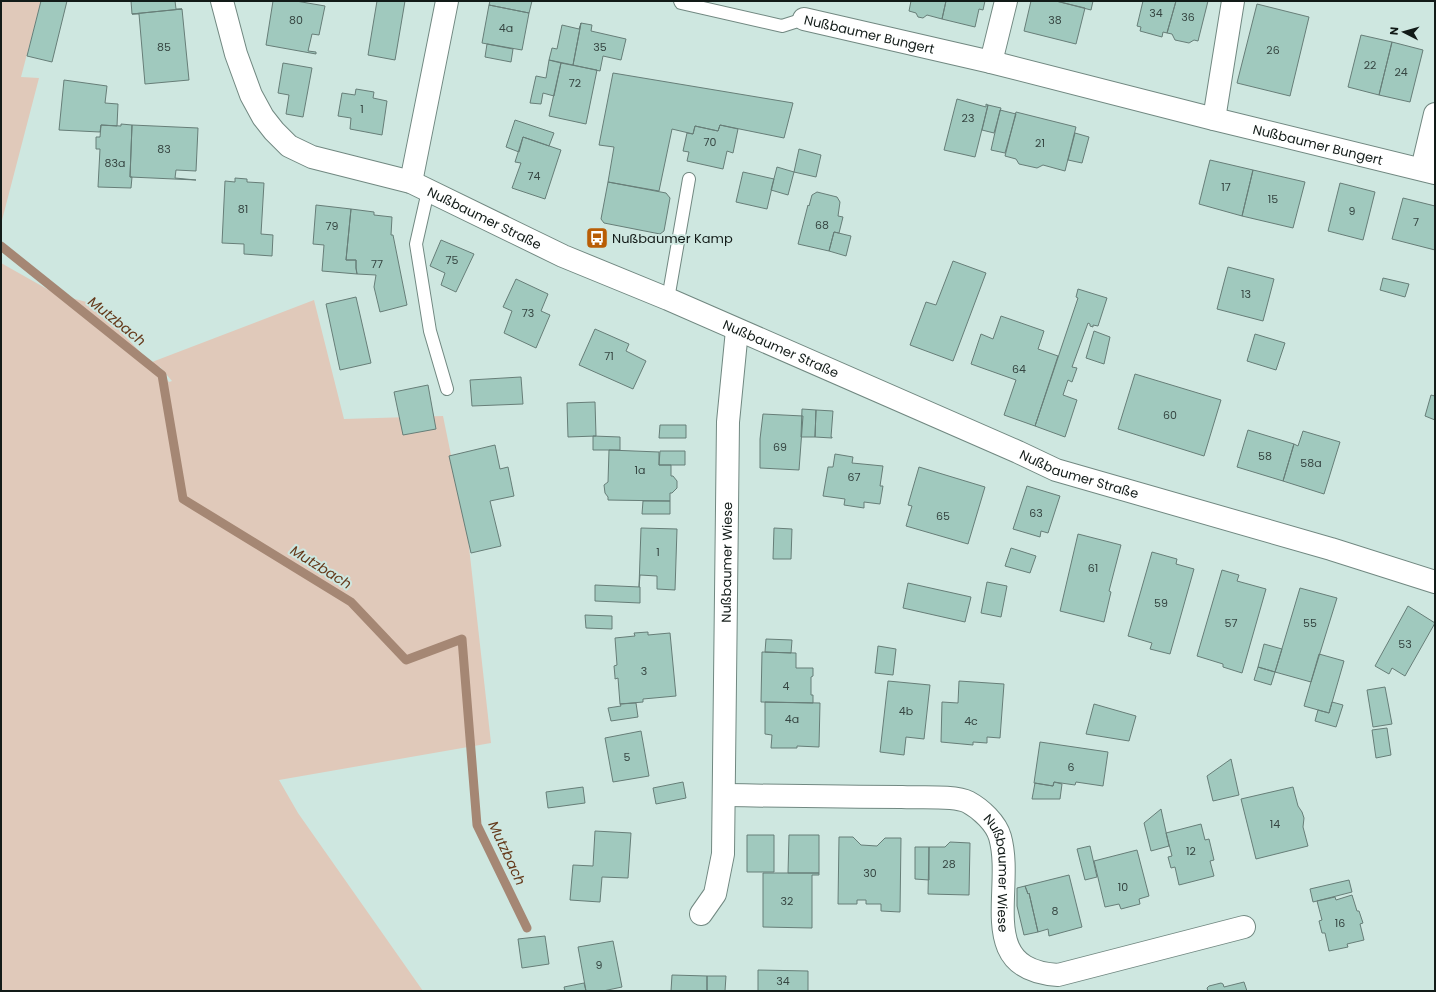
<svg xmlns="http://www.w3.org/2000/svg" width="1436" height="992" font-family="Poppins,sans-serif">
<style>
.green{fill:#e0c9ba}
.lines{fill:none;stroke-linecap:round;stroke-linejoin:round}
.stream{stroke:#a58774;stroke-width:9}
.building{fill:#a0c9be;stroke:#677e78}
.service-casing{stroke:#718881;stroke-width:14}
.minor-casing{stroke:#718881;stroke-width:24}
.service{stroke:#fff;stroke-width:12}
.minor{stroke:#fff;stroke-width:22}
.labels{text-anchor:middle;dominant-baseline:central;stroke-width:4;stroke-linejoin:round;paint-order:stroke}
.number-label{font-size:11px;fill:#364642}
.street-label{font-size:13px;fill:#121b18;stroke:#cee7e0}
.poi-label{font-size:13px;fill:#121b18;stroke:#cee7e0;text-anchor:start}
.water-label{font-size:14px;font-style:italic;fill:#64391a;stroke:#cee7e0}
</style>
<rect width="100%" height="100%" fill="#cee7e0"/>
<!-- green -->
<path class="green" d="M 1,1 L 41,1 L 21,77 L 39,78 L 1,224 Z
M 1,263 L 56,294 L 98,305 L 113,321 L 124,335 L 145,357 L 153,368 L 159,370 L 169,382 L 172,381 L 160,367 L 154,366 L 152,362 L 314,300 L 344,419 L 443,416 L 468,538 L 491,743 L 279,780 L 298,813 L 423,991 L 1,991 Z"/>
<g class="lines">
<!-- stream -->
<path class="stream" d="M 1,246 L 162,375 L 183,499 L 351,602 L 406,660 L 462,639 L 477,825 L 527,928"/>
</g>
<!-- building -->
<path class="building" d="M 41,1 L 67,1 L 52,62 L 27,56 Z
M 131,1 L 175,1 L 176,9 L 182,9 L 132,14 Z
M 273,1 L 296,1 L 325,6 L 319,35 L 312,34 L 308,51 L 316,52 L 316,54 L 266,45 Z
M 377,1 L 405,1 L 395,60 L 368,55 Z
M 490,1 L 532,1 L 529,13 L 489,5 Z
M 911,1 L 946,1 L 942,19 L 927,15 L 923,18 L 918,17 L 916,13 L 909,11 Z
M 946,1 L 985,1 L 983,10 L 979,9 L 975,27 L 942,19 Z
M 1031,1 L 1056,1 L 1085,8 L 1076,44 L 1024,31 Z
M 1056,1 L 1093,1 L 1091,10 Z
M 1143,1 L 1176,1 L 1167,33 L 1163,32 L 1162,37 L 1140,31 L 1141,27 L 1137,26 Z
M 1176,1 L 1208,1 L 1198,41 L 1194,40 L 1189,43 L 1175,40 L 1172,34 L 1167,33 Z
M 1257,4 L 1309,17 L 1290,96 L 1237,83 Z
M 489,5 L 529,13 L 522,50 L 482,43 Z
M 182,9 L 189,80 L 145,84 L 139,14 L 132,14 Z
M 581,23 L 592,25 L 591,31 L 626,39 L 621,60 L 603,56 L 600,71 L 573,65 Z
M 581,23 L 573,65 L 549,60 L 552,48 L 557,49 L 562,25 L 579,29 Z
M 1361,35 L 1392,42 L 1379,95 L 1348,87 Z
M 1392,42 L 1423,50 L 1410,102 L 1379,95 Z
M 487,44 L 513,49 L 511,62 L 485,57 Z
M 549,60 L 561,63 L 554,96 L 543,93 L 541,104 L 530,103 L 536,76 L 546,78 Z
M 283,63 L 312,68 L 303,117 L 286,114 L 289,95 L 278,93 Z
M 561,63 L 597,70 L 586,124 L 549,116 Z
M 613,73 L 793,103 L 784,138 L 720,125 L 718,131 L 695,126 L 693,134 L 672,129 L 659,191 L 608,182 L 614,147 L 599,145 Z
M 64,80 L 107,86 L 105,103 L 118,104 L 117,126 L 101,125 L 100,132 L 59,130 Z
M 356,89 L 374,92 L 373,98 L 387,101 L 382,135 L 350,129 L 351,118 L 338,116 L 342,93 L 355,95 Z
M 957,99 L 986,107 L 986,104 L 988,105 L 975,157 L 944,150 Z
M 988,105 L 1001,108 L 994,133 L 982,130 Z
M 1000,110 L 1016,114 L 1005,153 L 991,150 Z
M 1016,112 L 1076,127 L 1065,171 L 1043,165 L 1037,168 L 1019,164 L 1016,159 L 1005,156 Z
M 515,120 L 554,133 L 549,146 L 523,137 L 519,152 L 506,147 Z
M 121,124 L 132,125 L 130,177 L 132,177 L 131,188 L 98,187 L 100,149 L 96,149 L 96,137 L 100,137 L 101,125 L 121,126 Z
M 132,125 L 198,128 L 196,171 L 176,170 L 175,178 L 196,180 L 130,177 Z
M 720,125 L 738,129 L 733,153 L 727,151 L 723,169 L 687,161 L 689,152 L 683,151 L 687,133 L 693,134 L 695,126 L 718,131 Z
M 1075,133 L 1089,137 L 1082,163 L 1068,160 Z
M 523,137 L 561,150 L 545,199 L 512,188 L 521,163 L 515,162 Z
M 799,149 L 821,155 L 816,177 L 794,172 Z
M 1210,160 L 1253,170 L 1242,216 L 1199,204 Z
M 777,167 L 794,172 L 788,195 L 771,190 Z
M 1253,170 L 1305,182 L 1293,228 L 1242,216 Z
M 743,172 L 774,179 L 767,209 L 736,202 Z
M 235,178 L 247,179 L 247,182 L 264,183 L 261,234 L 273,235 L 272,256 L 244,254 L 244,244 L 222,243 L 225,181 L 235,182 Z
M 608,182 L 666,193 L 670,198 L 664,231 L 660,234 L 604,223 L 601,219 Z
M 1340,183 L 1375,192 L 1363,240 L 1328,231 Z
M 817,192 L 837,197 L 840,202 L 838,216 L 843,217 L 839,233 L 834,232 L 829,251 L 798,244 L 808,205 L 809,206 L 812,195 Z
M 1403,198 L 1435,206 L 1435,250 L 1392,239 Z
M 316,205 L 351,209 L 346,260 L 356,260 L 356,268 L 357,274 L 322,271 L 324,245 L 313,244 Z
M 351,209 L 374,212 L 374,215 L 392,217 L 391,235 L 393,235 L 407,305 L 380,312 L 374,287 L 376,275 L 357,274 L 356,268 L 356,260 L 346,260 Z
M 834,232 L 851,236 L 846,256 L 829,251 Z
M 441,240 L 474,254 L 456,292 L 441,285 L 445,273 L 430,266 Z
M 953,261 L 986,273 L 953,361 L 910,345 L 926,302 L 936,305 Z
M 1228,267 L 1274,279 L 1263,321 L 1217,309 Z
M 1383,278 L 1409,284 L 1405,297 L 1380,290 Z
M 516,279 L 548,294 L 541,311 L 550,315 L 536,348 L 504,333 L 512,311 L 503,307 Z
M 1078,289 L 1107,298 L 1098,326 L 1093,325 L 1093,327 L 1090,326 L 1090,324 L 1088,323 L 1072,367 L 1077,368 L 1072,382 L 1068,380 L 1063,395 L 1077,400 L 1065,437 L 1035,426 L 1078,298 L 1076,297 Z
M 356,297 L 371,363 L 340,370 L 326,304 Z
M 1001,316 L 1044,331 L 1038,349 L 1058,356 L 1035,426 L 1004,415 L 1016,380 L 971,364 L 981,334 L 993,339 Z
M 595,329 L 629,344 L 626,351 L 646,361 L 633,389 L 579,365 Z
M 1094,331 L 1110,337 L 1104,364 L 1086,358 Z
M 1255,334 L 1285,343 L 1276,370 L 1247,361 Z
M 1135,374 L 1221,400 L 1204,456 L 1118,429 Z
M 521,377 L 523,404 L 472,406 L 470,380 Z
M 428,385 L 436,429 L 403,435 L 394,392 Z
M 1431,395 L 1435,396 L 1435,420 L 1425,416 Z
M 595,402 L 596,436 L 568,437 L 567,403 Z
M 802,409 L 816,410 L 815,437 L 801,437 Z
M 816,410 L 833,411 L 831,437 L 832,437 L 832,438 L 815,437 Z
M 763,414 L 803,416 L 799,470 L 760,468 L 760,439 Z
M 660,425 L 686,425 L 686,438 L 659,438 Z
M 1248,430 L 1294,444 L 1283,481 L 1237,467 Z
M 1303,431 L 1340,442 L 1324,494 L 1283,481 L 1294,444 L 1298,446 Z
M 593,436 L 620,437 L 620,450 L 593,450 Z
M 495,445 L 500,469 L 508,467 L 514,496 L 490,501 L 501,546 L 471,553 L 449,456 Z
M 609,450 L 659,452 L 659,465 L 671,465 L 671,476 L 673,476 L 677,481 L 677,488 L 672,493 L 670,493 L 670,501 L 608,500 L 608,497 L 605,493 L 604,485 L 608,482 Z
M 660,451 L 685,451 L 685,465 L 659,465 Z
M 835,454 L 853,457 L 852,463 L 883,466 L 880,486 L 883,486 L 880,504 L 864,502 L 864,508 L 844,505 L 845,499 L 823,496 L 828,467 L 833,467 Z
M 919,467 L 985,487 L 968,544 L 906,526 L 912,506 L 908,505 Z
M 1027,486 L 1060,496 L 1048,533 L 1041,531 L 1040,537 L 1013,529 Z
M 643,501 L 670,501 L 670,514 L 642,514 Z
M 641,528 L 677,529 L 675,590 L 657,589 L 657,576 L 640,575 L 639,587 Z
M 774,528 L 792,529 L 791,559 L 773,559 Z
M 1078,534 L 1121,545 L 1109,591 L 1111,592 L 1104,622 L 1060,611 Z
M 1011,548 L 1036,556 L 1030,573 L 1005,566 Z
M 1152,552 L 1177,559 L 1176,564 L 1194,569 L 1170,654 L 1150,649 L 1152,643 L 1128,636 Z
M 1222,570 L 1239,575 L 1237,581 L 1266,589 L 1242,673 L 1223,667 L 1223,664 L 1197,656 Z
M 987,582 L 1007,586 L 1001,617 L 981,613 Z
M 908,583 L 971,597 L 965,622 L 903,608 Z
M 595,585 L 640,587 L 640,603 L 595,601 Z
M 1300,588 L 1337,598 L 1311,682 L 1275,672 Z
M 1408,606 L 1435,623 L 1405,676 L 1392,668 L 1389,674 L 1375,666 Z
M 585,615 L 612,616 L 612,629 L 586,628 Z
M 648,632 L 648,635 L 670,633 L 676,696 L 643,699 L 643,702 L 620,704 L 618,678 L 615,679 L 615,677 L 614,666 L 617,665 L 615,638 L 635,636 L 634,633 Z
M 766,639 L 792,640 L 791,653 L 765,652 Z
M 1264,644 L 1282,649 L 1275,672 L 1258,667 Z
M 878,646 L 896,649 L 893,675 L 875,673 Z
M 762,652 L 796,653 L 796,668 L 813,668 L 813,676 L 811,677 L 811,695 L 813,695 L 813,703 L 761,702 Z
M 1319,654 L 1344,661 L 1329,713 L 1304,706 Z
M 1258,667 L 1275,672 L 1271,685 L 1254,680 Z
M 888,681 L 930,685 L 924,739 L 906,737 L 904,755 L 880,752 Z
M 959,681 L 1004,684 L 1000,738 L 987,737 L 987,743 L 973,742 L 973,745 L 941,742 L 942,702 L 958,703 Z
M 1385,687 L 1392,724 L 1373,727 L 1367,690 Z
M 765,702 L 820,703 L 819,747 L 797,746 L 797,748 L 771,748 L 772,735 L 765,734 Z
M 1332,702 L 1343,705 L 1336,727 L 1315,721 L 1318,710 L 1329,713 Z
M 636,703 L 638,717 L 611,721 L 608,708 L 621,706 L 620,704 Z
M 1094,704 L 1136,716 L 1129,741 L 1086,734 Z
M 1387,728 L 1391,755 L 1376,758 L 1372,730 Z
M 641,731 L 649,776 L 613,782 L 605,738 Z
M 1040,742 L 1108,752 L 1103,786 L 1076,782 L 1075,785 L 1054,782 L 1053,786 L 1034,783 Z
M 1231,759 L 1239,795 L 1213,801 L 1207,776 Z
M 683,782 L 686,798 L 656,804 L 653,788 Z
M 1054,782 L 1062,784 L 1060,799 L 1032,799 L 1035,783 L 1053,786 Z
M 583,787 L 585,803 L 548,808 L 546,792 Z
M 1293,787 L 1298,806 L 1302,812 L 1304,818 L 1303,827 L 1308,846 L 1256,859 L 1241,799 Z
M 1161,809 L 1169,846 L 1151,851 L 1144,823 Z
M 1201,824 L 1205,840 L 1209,839 L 1214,860 L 1210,861 L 1214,876 L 1179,885 L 1175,867 L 1171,868 L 1168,857 L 1172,856 L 1166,833 Z
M 595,831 L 631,833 L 628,878 L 602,877 L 600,902 L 570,900 L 573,865 L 593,866 Z
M 747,835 L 774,835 L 774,872 L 747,872 Z
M 789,835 L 819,835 L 819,873 L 788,873 Z
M 839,837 L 853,837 L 861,845 L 877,846 L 885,838 L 901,838 L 900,912 L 881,911 L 881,904 L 866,904 L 866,900 L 857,900 L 857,904 L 838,904 Z
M 950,842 L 970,843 L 969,895 L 928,894 L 929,847 L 945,847 Z
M 1090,846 L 1097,877 L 1085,880 L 1077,849 Z
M 915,847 L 929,847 L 929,880 L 915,879 Z
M 1137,850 L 1149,896 L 1139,899 L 1140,904 L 1121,909 L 1119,904 L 1105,907 L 1094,861 Z
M 763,873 L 819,873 L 819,875 L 812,875 L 812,928 L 763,927 Z
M 1069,875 L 1082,927 L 1049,936 L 1048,929 L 1038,932 L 1029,893 L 1028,894 L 1025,886 Z
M 1349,880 L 1352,892 L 1313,902 L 1310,889 Z
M 1025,886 L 1028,894 L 1029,893 L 1038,932 L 1024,935 L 1017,906 L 1017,888 Z
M 1352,895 L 1357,911 L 1359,911 L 1363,923 L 1360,924 L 1364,940 L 1347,944 L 1348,947 L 1329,951 L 1325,933 L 1322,933 L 1319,921 L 1322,920 L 1317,901 L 1335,897 L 1336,900 Z
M 545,936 L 549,964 L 522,968 L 518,939 Z
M 613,941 L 622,987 L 603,991 L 586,991 L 578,947 Z
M 758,970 L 808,971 L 808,991 L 758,991 Z
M 672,975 L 707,976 L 707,991 L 671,991 Z
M 707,976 L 726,976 L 725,991 L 707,991 Z
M 1244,982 L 1247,991 L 1208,991 L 1207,988 L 1209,986 L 1221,983 L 1223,984 L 1224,987 Z
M 584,983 L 586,991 L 565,991 L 564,987 Z"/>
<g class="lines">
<!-- service casing -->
<g class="service-casing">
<path id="service" d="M 680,1 L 681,3 L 782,26 L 804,19
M 428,191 L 416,244 L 430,331 L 447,389
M 668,299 L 689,179"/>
</g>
<!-- minor casing -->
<g class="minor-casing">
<g id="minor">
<path id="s1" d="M 222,1 L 236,54 L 251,95 L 263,117 L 274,131 L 289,146 L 312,157 L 411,182 L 563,256 L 668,299 L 1018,452 L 1056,470 L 1331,549 L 1435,582"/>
<path id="s2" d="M 804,19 L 991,62 L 1214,119 L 1435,173"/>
<path d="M 991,62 L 1006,1"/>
<path d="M 1214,119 L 1233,1"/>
<path d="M 1422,169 L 1435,114"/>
<path d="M 411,182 L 447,1"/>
<path id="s3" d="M 724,795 C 783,796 843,797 902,797 C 918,798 955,795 968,802 C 981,809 996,823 1000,837 C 1015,890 974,970 1058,975 L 1244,927"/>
<path id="s4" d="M 701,914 L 715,894 L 723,854 L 728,422 L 737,330"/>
</g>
</g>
<!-- service -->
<use href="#service" class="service"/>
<!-- minor -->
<use href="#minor" class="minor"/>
</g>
<!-- icons -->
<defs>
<g id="bus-square" transform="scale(1.15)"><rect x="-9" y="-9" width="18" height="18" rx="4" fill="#b95d05" stroke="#cee7e0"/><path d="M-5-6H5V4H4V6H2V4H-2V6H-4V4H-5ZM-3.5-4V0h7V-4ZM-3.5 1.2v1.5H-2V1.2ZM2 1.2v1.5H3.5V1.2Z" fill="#fff"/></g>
</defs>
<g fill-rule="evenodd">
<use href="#bus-square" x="597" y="238"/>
</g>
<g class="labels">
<!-- number labels -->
<g class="number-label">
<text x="1156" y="13">34</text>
<text x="1188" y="17">36</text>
<text x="296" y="20">80</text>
<text x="1055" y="20">38</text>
<text x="506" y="28">4a</text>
<text x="164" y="47">85</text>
<text x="600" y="47">35</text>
<text x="1273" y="50">26</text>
<text x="1370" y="65">22</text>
<text x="1401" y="72">24</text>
<text x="575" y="83">72</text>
<text x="362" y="109">1</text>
<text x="968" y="118">23</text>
<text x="710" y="142">70</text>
<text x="1040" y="143">21</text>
<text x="164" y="149">83</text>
<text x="115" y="163">83a</text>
<text x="534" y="176">74</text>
<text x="1226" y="187">17</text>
<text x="1273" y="199">15</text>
<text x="243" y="209">81</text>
<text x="1352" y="211">9</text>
<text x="1416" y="222">7</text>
<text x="822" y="225">68</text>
<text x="332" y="226">79</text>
<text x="452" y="260">75</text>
<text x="377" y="264">77</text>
<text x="1246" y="294">13</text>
<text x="528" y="313">73</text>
<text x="609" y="356">71</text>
<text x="1019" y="369">64</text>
<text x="1170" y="415">60</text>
<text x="780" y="447">69</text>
<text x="1265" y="456">58</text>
<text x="1311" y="463">58a</text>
<text x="640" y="470">1a</text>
<text x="854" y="477">67</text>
<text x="1036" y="513">63</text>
<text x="943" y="516">65</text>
<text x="658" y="552">1</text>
<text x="1093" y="568">61</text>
<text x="1161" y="603">59</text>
<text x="1231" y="623">57</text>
<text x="1310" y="623">55</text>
<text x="1405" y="644">53</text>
<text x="644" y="671">3</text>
<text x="786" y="686">4</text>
<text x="906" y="711">4b</text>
<text x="792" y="719">4a</text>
<text x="971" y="721">4c</text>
<text x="627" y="757">5</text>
<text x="1071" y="767">6</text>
<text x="1275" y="824">14</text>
<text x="1191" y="851">12</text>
<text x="949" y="864">28</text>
<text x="870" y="873">30</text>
<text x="1123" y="887">10</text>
<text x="787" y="901">32</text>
<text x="1055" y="911">8</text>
<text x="1340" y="923">16</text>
<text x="599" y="965">9</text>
<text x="783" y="981">34</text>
</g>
<!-- street labels -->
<g class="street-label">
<text stroke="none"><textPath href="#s2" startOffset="67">Nußbaumer Bungert</textPath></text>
<text stroke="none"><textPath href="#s2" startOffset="529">Nußbaumer Bungert</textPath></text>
<text stroke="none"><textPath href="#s1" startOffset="372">Nußbaumer Straße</textPath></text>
<text stroke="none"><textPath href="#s1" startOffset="696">Nußbaumer Straße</textPath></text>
<text stroke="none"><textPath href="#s1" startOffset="1020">Nußbaumer Straße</textPath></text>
<text stroke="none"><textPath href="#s4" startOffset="357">Nußbaumer Wiese</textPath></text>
<text stroke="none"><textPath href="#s3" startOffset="328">Nußbaumer Wiese</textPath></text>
</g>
<!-- poi labels -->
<g class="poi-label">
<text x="612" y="238">Nußbaumer Kamp</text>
</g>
<!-- water labels -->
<g class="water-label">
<text transform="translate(117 321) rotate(39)">Mutzbach</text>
<text transform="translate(321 567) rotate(32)">Mutzbach</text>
<text transform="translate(507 853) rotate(65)">Mutzbach</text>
</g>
</g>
<!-- border -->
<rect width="1436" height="992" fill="none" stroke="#121b18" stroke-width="4"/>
<!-- north arrow -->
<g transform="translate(1404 32) rotate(276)" stroke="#cee7e0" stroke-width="3" paint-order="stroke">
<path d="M0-3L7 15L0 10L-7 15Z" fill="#121b18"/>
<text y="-6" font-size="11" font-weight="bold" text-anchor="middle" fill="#121b18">N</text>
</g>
</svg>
